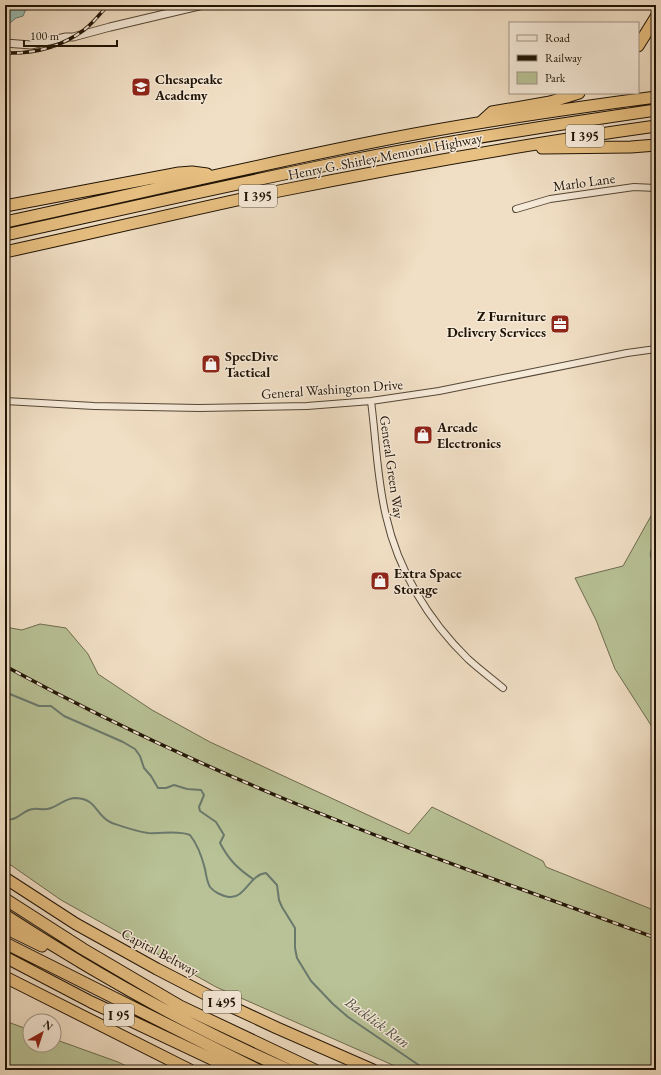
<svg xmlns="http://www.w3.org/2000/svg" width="661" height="1075" font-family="'EB Garamond',serif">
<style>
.green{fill:#b8c296;stroke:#6c6b4e}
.water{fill:#9bbdb2;stroke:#6a796d}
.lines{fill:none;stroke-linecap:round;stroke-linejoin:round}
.stream{stroke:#6a796d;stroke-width:2}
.minor-casing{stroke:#544736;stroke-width:8}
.tertiary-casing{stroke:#544736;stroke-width:9}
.motorway-casing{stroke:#201406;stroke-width:13}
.minor{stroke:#f6ead9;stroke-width:6}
.tertiary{stroke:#f6ead9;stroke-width:7}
.motorway{stroke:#e8c082;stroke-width:11}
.rail-casing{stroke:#201406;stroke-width:3.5}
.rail{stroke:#f6ead9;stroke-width:2;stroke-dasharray:6;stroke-linecap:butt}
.labels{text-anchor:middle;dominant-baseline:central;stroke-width:3;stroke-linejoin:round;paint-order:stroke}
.shield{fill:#f6ead9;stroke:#605445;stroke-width:1}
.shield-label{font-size:13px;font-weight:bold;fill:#201406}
.poi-label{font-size:14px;font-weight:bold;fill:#201406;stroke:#f6ead9;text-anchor:start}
.street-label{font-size:14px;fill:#201406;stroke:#f6ead9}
.water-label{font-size:15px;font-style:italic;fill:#4b4f42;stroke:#f6ead9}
</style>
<rect width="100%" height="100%" fill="#f1dfc5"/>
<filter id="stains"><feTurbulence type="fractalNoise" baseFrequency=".005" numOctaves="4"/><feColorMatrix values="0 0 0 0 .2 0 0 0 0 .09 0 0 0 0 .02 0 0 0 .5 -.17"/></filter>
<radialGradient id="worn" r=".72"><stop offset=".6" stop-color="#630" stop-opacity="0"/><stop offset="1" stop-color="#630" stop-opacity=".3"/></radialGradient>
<!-- green -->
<path class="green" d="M 656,507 L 656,733 L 615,669 L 596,620 L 575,578 L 623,566 Z
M 40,624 L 66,628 L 88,654 L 98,674 L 152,710 L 210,742 L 409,834 L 432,807 L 543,861 L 546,867 L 656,911 L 656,1070 L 404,1070 L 216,987 L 61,900 L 5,861 L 5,627 L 22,630 Z
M 5,1021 L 30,1030 L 30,1045 L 54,1045 L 54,1039 L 118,1062 L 135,1070 L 5,1070 Z"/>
<!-- water -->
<path class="water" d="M 5,5 L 31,5 L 26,9 L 23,16 L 16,18 L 5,27 Z"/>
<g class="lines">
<!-- stream -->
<path class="stream" d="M 656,543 C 648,552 650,558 656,567
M 5,692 L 39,706 L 51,706 L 64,716 L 123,742 L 135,749 L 140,756 L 144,768 L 151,776 L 158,788 L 166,788 L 174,785 L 187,789 L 201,790 L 204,795 L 199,807 L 200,811 L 216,822 L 224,835 L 220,843 C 229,860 237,868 253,879
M 5,819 C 18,822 22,810 33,809 C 39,808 44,811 51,808 C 60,805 65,798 76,798 C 98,799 95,816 112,823 C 124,827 135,831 148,833 C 162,834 177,830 190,835 C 198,845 202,857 205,869 C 206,875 207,882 210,887 C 214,892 222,896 229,897 C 245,899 250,874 266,873 L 277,885 L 279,900 L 282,907 L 295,928 L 295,948 L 297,958 L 311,981 L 333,1004 L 348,1017 L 426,1070"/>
<!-- minor casing -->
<g class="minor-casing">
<path id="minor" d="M 516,209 L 550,199 L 634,187 L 656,188
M 5,401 L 94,406 L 199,408 L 307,406 L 371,401 L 439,391 L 627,353 L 656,349
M 371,401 C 376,439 377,479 386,516 C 398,570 428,620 468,659 C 479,669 491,678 503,688"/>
</g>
<!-- tertiary casing -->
<g class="tertiary-casing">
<path id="tertiary" d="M 5,43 L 31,45 L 66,37 L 73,37 L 110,27 L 203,5"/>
</g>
<!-- motorway casing -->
<g class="motorway-casing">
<path id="motorway" d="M 638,46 L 656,17
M 481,122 L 492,112 L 550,102 L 579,93
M 542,148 L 631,147 L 656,145
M 5,206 L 179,173 L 192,172 L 207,174
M 5,222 C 131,195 256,165 383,140 C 473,122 565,109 656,97
M 5,235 C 119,210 233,184 347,161 C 449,141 553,125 656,110
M 5,252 C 93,233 180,212 269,193 C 397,167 526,144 656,126
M 5,878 L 76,924 L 157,969 L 217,1000 L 277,1028 L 373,1070
M 5,899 L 83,949 L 180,1006 L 315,1070
M 5,915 C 96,974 189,1027 289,1070
M 5,928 L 42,946
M 5,943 L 258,1070
M 5,957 L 91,1002 L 235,1070
M 5,977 L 190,1070"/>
</g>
<!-- minor -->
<use href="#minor" class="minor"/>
<!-- tertiary -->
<use href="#tertiary" class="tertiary"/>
<!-- motorway -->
<use href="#motorway" class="motorway"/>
<!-- rail casing -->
<g class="rail-casing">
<path id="rail" d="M 5,53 C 33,54 61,47 84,30 C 93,23 101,13 108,5
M 5,666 C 97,716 191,760 287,800 C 408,850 533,893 656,938"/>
</g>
<!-- rail -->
<use href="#rail" class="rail"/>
</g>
<!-- icons -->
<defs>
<g id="school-square" transform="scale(1)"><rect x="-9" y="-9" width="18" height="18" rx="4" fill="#8f2418" stroke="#f6ead9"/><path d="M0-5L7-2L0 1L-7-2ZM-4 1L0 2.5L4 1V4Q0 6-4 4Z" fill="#fff"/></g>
<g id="office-square" transform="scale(1)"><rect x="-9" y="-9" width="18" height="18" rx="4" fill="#8f2418" stroke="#f6ead9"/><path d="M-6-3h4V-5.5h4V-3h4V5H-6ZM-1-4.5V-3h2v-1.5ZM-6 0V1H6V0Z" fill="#fff"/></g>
<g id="shop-square" transform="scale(1)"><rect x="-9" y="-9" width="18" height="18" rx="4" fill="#8f2418" stroke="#f6ead9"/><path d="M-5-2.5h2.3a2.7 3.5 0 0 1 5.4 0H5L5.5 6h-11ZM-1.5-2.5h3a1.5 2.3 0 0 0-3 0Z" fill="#fff"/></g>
</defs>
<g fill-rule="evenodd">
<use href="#school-square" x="141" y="87"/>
<use href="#office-square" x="560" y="324"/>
<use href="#shop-square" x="211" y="364"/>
<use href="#shop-square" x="423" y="435"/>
<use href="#shop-square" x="380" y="581"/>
</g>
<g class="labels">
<!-- shield labels -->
<g class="shield">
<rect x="566" y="125" width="38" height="22" rx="3"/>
<rect x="239" y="185" width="38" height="22" rx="3"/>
<rect x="203" y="991" width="38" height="22" rx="3"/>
<rect x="104" y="1004" width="30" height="22" rx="3"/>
</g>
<g class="shield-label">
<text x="585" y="136">I 395</text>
<text x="258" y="196">I 395</text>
<text x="222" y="1002">I 495</text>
<text x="119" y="1015">I 95</text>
</g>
<!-- poi labels -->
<g class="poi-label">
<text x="155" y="79">Chesapeake<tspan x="155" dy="16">Academy</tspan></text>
<text x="546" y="316" text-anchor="end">Z Furniture<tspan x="546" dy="16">Delivery Services</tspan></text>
<text x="225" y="356">SpecDive<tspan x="225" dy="16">Tactical</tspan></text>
<text x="437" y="427">Arcade<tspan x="437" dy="16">Electronics</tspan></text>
<text x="394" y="573">Extra Space<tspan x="394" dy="16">Storage</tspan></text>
</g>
<!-- street labels -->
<g class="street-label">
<text transform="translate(385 156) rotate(-11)">Henry G. Shirley Memorial Highway</text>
<text transform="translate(584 182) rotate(-8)">Marlo Lane</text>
<text transform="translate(332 389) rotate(-4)">General Washington Drive</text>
<text transform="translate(392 467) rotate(82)">General Green Way</text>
<text transform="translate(160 952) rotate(28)">Capital Beltway</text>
</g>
<!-- water labels -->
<g class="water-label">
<text transform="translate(378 1022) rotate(36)">Backlick Run</text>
</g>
</g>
<!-- margin -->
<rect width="661" height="1075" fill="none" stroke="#f1dfc5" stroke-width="20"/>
<rect x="6" y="6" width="649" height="1063" fill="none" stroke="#201406" stroke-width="2"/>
<rect x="10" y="10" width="641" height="1055" fill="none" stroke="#201406"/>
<!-- legend -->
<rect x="509" y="22" width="130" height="72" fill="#f6ead9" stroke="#a09485"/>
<rect x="517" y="35" width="20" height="6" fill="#f6ead9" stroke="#a09485"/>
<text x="545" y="42" font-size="12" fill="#201406">Road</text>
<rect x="517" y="55" width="20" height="6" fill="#201406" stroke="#a09485"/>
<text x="545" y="62" font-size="12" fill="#201406">Railway</text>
<rect x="517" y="72" width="20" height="12" fill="#b8c296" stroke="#a09485"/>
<text x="545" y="82" font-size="12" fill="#201406">Park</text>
<!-- north arrow -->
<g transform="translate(42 1033) rotate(39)"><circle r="19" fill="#f6ead9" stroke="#a09485"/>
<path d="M0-3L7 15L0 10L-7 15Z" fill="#8f2418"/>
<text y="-6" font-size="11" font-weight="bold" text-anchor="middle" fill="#201406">N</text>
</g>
<!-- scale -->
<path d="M24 40v6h93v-6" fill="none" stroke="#201406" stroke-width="2"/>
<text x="30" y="40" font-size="12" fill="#201406" stroke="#f6ead9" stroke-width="3" paint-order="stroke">100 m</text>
<rect width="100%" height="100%" filter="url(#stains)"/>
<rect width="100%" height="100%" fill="url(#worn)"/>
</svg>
